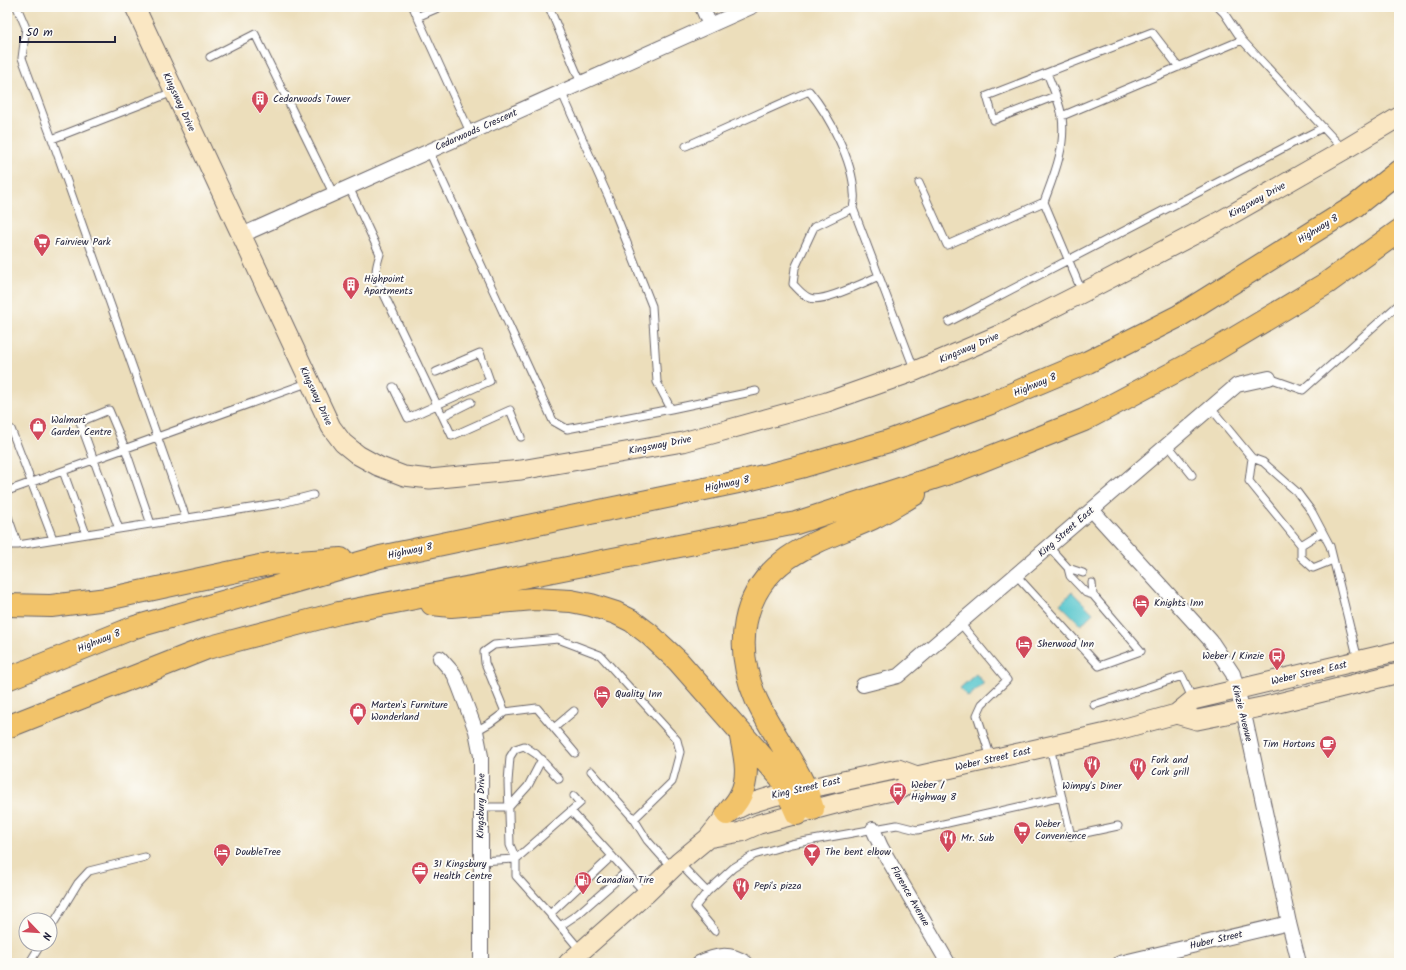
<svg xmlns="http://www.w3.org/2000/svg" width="1406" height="970" font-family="Kalam,sans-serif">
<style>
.water{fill:#5ac7ce;stroke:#3e7484}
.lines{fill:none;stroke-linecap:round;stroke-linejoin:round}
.lane-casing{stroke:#696468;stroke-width:9}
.street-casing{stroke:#696468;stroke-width:16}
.secondary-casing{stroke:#696468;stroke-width:21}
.highway-casing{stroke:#696468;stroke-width:24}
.lane{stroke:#fff;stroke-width:7}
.street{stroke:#fff;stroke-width:14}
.secondary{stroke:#fae7c3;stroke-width:19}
.highway{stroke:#f2c36a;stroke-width:22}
.labels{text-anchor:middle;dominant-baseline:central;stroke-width:4;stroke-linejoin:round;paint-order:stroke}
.poi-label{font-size:10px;fill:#22223b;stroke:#fdfcf7;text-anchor:start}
.street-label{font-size:10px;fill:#22223b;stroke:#fdfcf7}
</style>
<rect width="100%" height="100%" fill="#fdfcf7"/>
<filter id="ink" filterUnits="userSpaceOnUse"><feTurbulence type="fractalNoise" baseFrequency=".025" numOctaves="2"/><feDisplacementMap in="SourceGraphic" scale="8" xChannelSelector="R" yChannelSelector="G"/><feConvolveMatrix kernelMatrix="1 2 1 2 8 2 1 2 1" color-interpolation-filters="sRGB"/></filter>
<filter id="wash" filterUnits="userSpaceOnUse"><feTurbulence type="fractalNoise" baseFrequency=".012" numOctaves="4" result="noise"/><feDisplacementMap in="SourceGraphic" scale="16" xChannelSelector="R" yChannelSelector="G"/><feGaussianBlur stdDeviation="0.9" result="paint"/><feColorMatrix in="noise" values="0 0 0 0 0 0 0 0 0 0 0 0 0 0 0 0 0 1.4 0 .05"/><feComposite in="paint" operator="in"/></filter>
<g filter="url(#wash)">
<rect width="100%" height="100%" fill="#ecdebb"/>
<!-- water -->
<path class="water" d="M 1072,592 L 1093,613 L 1081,625 L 1060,604 Z
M 976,674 L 984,683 L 968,697 L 960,688 Z"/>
</g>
<g filter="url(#ink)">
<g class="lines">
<!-- lane casing -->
<g class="lane-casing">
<path id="lane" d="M 17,7 L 26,28 L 22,58 L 52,139 L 186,518
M 413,7 L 470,132
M 549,7 L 581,83
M 1218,7 L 1224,13 L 1242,40 L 1343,149
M 417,17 L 440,7
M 210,57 L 255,34 L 333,193
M 1047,73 C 1052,86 1060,103 1062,117 C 1066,147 1054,175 1044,202 L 1082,292
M 1055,96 L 994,120 L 987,96 L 1152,32 L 1179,67
M 1062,116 L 1242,40
M 52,139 L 173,92
M 686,146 L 809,91 C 829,115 853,161 854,193 C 855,198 854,203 853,208 L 915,371
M 429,151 L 553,421 L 567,429 L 671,409 L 657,382 L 652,306 L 612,205 L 561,91
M 919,183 L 947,245 L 1044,202
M 349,187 L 380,254 C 377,264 374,273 378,283
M 853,208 L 814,227 L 795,268 L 793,284 C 798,289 803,296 810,298 C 823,303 865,282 879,276
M 381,288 L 452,436 L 510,410 L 521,437
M 949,322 L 1322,128
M 1269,378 L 1303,390 L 1399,304
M 393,387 L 408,418 L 490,381 L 480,353 L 436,372
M 1210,407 L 1252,458 L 1263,462 L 1297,492 L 1312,512 L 1330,546 L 1358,660
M 671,409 L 756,391
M 443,416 L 471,402
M 11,429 L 53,539
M 1167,444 L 1192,475
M 1252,458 L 1249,481 L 1301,545 L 1322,532
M 63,471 L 86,534
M 7,490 L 10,490 L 310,382
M 7,514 L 18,545
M 119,529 L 80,422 L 109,410 L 125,448 L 151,524
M 7,545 L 18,545 L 282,503 L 313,495
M 1301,545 L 1301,557 L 1313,568 L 1333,560
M 1068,568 L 1083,573
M 1016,575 L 1099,666 L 1141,651 L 1093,595 L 1086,593 L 1070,576 L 1068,568 L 1049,547
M 1092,583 L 1093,595
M 960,623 L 1007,680 L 982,704 L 977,715 L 991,758
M 1094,705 L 1182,676 L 1193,700
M 505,712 L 485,663 L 484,652 L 494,645 L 558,639 L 600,655 L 677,740 L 680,752 L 672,782 L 634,819
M 554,728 L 574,711
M 476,731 L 490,723 L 505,712 L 537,708 L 575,753
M 1050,747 L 1071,836 L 1118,826
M 591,771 L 634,819 L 647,840 L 672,868
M 559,779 L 536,754 L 524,746 L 515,749 L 510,757 L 508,782 L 510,845 L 516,859 L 580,803 L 574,796
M 481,807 L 509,807 L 528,786 L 542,759
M 571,811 L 612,856
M 480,861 L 516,859 L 516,876 L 550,914 L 612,856 L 646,894
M 679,863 L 707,892
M 550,914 L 581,951
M 560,926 L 578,914 L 626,872
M 50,929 L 78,883 L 89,871 L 145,857
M 715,931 L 695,907 L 707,892 L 733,868 L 754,855 L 791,844 L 897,825 L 917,830 L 1062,797
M 30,962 L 41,944"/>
</g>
<!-- street casing -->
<g class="street-casing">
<path id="street" d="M 702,7 L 710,25
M 242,235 L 751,7
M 1092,510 L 1211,641 L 1233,674 L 1246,723 L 1289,923 L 1299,963
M 440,658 L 454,674 L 459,686 L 476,731 L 481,756 L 481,963
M 863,685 L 898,676 L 1237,385 L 1269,378
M 873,829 L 881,847 L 948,963
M 699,963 C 716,955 729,952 746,963
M 1120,963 L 1289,923"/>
</g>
<!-- secondary casing -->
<g class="secondary-casing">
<path id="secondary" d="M 135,7 L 331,427 L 343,443 L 358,455 L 378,466 L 404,476 L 430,479 L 521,470 L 683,442 L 827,402 L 915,371 L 999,335 L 1082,293 L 1220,221 L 1344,150 L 1399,117
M 1176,714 L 1197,720 L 1266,706 L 1399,673
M 708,838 L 741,832 L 759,824 L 797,814 L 850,800 L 901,789 L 917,776 L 1111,732 L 1176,714 L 1193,700 L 1399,651
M 568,963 L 646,894 L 679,862 L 708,838 L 727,814 L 745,805 L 774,796 L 898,769 L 917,776"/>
</g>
<!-- highway casing -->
<g class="highway-casing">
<path id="highway" d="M 432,604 L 451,606 L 534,599 L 571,601 L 591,605 L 616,613 L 632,621 L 649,634 L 678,661 L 781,778 L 797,814
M 7,605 L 51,606 L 107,599 L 269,564 L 341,559
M 7,679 L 135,627 L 380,557 L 743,481 L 804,466 L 889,441 L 991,403 L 1088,362 L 1179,316 L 1355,206 L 1399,171
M 7,727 L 207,648 L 339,613 L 796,523 L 958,470 L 1084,420 L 1205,356 L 1327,283 L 1399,231
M 813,809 C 811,802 808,794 805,787 C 791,756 770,730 756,699 C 734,648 740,592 788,558 C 814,540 845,531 873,518 C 887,511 901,502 915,494
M 727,814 C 731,808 737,803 740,796 C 751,776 744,753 740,732"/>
</g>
<!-- lane -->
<use href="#lane" class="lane"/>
<!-- street -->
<use href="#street" class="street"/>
<!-- secondary -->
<use href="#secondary" class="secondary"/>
<!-- highway -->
<use href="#highway" class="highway"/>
</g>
</g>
<!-- icons -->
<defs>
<g id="building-pin" transform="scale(0.9)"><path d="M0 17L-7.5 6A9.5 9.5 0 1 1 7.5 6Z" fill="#d1495b" stroke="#fdfcf7"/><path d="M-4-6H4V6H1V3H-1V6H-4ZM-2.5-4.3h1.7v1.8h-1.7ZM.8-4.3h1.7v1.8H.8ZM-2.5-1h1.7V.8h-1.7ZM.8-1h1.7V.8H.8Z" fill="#fff"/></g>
<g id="supermarket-pin" transform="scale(0.9)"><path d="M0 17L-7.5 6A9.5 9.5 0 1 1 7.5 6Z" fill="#d1495b" stroke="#fdfcf7"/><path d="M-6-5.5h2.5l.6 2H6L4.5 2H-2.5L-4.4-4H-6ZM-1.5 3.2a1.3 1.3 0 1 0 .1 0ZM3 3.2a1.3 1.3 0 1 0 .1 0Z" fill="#fff"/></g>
<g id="shop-pin" transform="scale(0.9)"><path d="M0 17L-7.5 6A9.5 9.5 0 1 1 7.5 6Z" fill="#d1495b" stroke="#fdfcf7"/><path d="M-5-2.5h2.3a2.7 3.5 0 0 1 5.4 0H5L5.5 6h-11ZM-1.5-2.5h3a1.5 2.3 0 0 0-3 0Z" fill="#fff"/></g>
<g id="hotel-pin" transform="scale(0.9)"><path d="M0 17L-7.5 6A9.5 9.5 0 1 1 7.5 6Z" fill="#d1495b" stroke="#fdfcf7"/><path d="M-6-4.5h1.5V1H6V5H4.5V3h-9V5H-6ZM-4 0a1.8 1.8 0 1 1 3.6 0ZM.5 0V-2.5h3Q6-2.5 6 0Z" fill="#fff"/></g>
<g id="bus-pin" transform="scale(0.9)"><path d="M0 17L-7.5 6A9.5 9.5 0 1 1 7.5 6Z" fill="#d1495b" stroke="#fdfcf7"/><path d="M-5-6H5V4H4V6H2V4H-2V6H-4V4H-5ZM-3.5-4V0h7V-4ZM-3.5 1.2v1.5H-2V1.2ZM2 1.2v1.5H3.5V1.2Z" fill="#fff"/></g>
<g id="cafe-pin" transform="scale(0.9)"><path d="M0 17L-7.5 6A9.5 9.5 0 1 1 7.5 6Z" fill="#d1495b" stroke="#fdfcf7"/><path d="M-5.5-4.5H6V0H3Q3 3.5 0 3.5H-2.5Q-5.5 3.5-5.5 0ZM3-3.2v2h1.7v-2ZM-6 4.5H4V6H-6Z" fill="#fff"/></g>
<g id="restaurant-pin" transform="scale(0.9)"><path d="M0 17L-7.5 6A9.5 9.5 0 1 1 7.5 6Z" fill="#d1495b" stroke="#fdfcf7"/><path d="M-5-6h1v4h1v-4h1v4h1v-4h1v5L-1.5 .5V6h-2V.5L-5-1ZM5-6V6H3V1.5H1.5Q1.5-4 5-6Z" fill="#fff"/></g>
<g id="bar-pin" transform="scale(0.9)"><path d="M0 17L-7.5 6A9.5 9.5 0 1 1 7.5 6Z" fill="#d1495b" stroke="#fdfcf7"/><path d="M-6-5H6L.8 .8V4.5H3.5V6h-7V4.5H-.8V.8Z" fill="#fff"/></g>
<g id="office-pin" transform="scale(0.9)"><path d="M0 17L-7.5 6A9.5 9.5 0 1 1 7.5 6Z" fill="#d1495b" stroke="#fdfcf7"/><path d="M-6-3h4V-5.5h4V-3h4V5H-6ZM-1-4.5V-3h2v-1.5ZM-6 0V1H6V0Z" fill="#fff"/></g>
<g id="fuel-pin" transform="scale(0.9)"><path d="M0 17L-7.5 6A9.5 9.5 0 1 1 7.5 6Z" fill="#d1495b" stroke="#fdfcf7"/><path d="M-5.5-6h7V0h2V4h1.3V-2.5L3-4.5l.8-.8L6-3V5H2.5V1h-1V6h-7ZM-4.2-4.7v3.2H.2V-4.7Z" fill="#fff"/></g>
</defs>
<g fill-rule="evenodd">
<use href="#building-pin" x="260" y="99"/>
<use href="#supermarket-pin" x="42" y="242"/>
<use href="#building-pin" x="351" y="285"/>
<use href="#shop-pin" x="38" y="426"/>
<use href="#hotel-pin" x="1141" y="603"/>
<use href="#hotel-pin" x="1024" y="644"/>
<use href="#bus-pin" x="1277" y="656"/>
<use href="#hotel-pin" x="602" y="694"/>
<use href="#shop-pin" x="358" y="711"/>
<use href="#cafe-pin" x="1328" y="744"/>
<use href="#restaurant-pin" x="1092" y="764"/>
<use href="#restaurant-pin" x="1138" y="766"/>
<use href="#bus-pin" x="898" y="791"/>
<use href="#supermarket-pin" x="1022" y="830"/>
<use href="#restaurant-pin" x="948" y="838"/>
<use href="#hotel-pin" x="222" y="852"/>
<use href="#bar-pin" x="812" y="852"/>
<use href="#office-pin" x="420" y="870"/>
<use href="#fuel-pin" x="583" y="880"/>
<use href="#restaurant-pin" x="741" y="886"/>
</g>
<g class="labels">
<!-- poi labels -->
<g class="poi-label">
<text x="273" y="99">Cedarwoods Tower</text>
<text x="55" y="242">Fairview Park</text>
<text x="364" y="279">Highpoint<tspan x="364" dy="12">Apartments</tspan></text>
<text x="51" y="420">Walmart<tspan x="51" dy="12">Garden Centre</tspan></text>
<text x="1154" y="603">Knights Inn</text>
<text x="1037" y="644">Sherwood Inn</text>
<text x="1264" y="656" text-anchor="end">Weber / Kinzie</text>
<text x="615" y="694">Quality Inn</text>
<text x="371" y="705">Marten's Furniture<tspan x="371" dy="12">Wonderland</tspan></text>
<text x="1315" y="744" text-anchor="end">Tim Hortons</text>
<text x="1151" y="760">Fork and<tspan x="1151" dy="12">Cork grill</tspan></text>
<text x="911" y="785">Weber /<tspan x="911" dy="12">Highway 8</tspan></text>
<text x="1092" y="786" text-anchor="middle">Wimpy's Diner</text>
<text x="1035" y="824">Weber<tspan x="1035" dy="12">Convenience</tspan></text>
<text x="961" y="838">Mr. Sub</text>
<text x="235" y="852">DoubleTree</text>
<text x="825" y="852">The bent elbow</text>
<text x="433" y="864">31 Kingsbury<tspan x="433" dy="12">Health Centre</tspan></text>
<text x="596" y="880">Canadian Tire</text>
<text x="754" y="886">Pepi's pizza</text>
</g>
<!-- street labels -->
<g class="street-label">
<text transform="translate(179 102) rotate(65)">Kingsway Drive</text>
<text transform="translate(476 130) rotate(-24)">Cedarwoods Crescent</text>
<text transform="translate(1257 200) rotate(-29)">Kingsway Drive</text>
<text transform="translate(1318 229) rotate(-32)">Highway 8</text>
<text transform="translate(969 348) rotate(-23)">Kingsway Drive</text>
<text transform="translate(1035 385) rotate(-23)">Highway 8</text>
<text transform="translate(316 396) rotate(65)">Kingsway Drive</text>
<text transform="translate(660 445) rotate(-11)">Kingsway Drive</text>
<text transform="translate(727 484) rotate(-12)">Highway 8</text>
<text transform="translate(1066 532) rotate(-41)">King Street East</text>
<text transform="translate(410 551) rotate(-12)">Highway 8</text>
<text transform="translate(99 641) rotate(-22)">Highway 8</text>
<text transform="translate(1309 673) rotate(-13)">Weber Street East</text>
<text transform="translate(1242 713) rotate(76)">Kinzie Avenue</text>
<text transform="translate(993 759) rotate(-13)">Weber Street East</text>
<text transform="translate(806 788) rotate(-13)">King Street East</text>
<text transform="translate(481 806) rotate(-89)">Kingsbury Drive</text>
<text transform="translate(910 896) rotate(60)">Florence Avenue</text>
<text transform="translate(1216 940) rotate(-13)">Huber Street</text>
</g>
</g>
<!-- margin -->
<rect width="1406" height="970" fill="none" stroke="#fdfcf7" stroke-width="24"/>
<!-- north arrow -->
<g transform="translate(38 932) rotate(115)"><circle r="19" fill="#fdfcf7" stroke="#a5a5ac"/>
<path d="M0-3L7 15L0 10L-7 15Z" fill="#d1495b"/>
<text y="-6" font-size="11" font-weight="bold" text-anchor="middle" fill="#22223b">N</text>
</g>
<!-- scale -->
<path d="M20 36v6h95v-6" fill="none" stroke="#22223b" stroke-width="2"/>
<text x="26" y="36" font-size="12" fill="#22223b" stroke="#fdfcf7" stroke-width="3" paint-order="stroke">50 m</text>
</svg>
